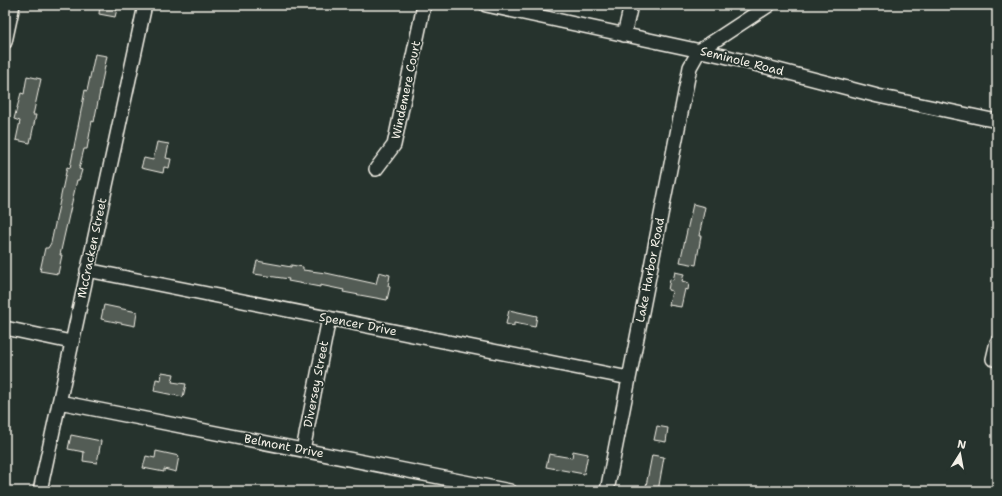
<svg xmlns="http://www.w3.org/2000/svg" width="1002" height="496" font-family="'Shantell Sans',sans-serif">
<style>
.building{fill:#525c55;stroke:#f4f1e8}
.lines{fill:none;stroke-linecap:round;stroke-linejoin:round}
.minor-casing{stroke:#f4f1e8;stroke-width:16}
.minor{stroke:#26332d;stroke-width:13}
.labels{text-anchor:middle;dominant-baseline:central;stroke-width:3.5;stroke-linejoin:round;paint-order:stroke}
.street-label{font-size:12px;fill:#f4f1e8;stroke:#26332d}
</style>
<rect width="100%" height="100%" fill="#26332d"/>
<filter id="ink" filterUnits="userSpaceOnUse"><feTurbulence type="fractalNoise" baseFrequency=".025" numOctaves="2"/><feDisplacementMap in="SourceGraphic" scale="8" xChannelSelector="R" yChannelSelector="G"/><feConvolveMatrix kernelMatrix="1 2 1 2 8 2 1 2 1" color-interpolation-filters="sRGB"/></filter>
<g filter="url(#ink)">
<!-- building -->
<path class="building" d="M 100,5 L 118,5 L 115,17 L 99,14 Z
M 95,54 L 107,56 L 94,122 L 92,121 L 87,149 L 84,149 L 79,169 L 82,170 L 79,180 L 77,180 L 64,237 L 60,255 L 62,255 L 58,274 L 40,271 L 45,248 L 48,248 L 51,243 L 67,167 L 70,168 L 85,90 L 87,91 Z
M 27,76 L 41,79 L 33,115 L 36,115 L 30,143 L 16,140 L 20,121 L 14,119 L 21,93 L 24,94 Z
M 157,142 L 169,144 L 166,158 L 171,159 L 169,168 L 164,167 L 163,173 L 141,168 L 144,158 L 153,160 Z
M 693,204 L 705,207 L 699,236 L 701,236 L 696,265 L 680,262 Z
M 257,261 L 291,267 L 291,265 L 303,267 L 303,270 L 326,273 L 376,284 L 379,272 L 390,275 L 388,286 L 390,287 L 387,300 L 343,292 L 344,290 L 320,285 L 320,287 L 288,281 L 289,279 L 254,274 Z
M 675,272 L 684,274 L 682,281 L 689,283 L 688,290 L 685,289 L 681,307 L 669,305 L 672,291 L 668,290 L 670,279 L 673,280 Z
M 104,305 L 137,312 L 135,326 L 101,319 Z
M 509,310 L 537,316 L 535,327 L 514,323 L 514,326 L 506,324 Z
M 162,372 L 174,374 L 172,382 L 186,384 L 183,397 L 154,391 L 156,379 L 161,380 Z
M 657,426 L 668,428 L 666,442 L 654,440 Z
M 71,435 L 101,441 L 97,463 L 83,461 L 84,452 L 68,449 Z
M 156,451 L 179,456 L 176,472 L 164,469 L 164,472 L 143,468 L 146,456 L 155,458 Z
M 573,451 L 588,454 L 584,474 L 546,467 L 549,454 L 572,458 Z
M 652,455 L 664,457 L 658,491 L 645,491 Z"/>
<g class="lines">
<!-- minor casing -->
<g class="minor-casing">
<path id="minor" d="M 486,5 L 724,56 L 878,96 L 997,121
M 624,35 L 631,5
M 5,42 L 13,5
M 376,169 L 394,145 L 424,5
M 87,270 L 629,378
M 5,328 L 71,342
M 993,359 L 997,342
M 59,402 L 510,491
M 303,450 L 329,318
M 40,491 L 145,5
M 607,491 L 690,67 L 699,51 L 769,5"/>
</g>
<!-- minor -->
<use href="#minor" class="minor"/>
</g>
</g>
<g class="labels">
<!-- street labels -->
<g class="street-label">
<text transform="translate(742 61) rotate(14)">Seminole Road</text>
<text transform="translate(406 90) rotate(-78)">Windemere Court</text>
<text transform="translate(92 248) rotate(-78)">McCracken Street</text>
<text transform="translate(650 270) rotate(-79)">Lake Harbor Road</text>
<text transform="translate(358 324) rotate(11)">Spencer Drive</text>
<text transform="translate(316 384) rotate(-79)">Diversey Street</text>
<text transform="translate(284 446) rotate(11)">Belmont Drive</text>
</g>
</g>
<!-- margin -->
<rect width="1002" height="496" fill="none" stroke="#26332d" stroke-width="20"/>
<rect x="10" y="10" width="982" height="476" fill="none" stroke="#f4f1e8" stroke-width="1.5" filter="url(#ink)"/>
<!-- north arrow -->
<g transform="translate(960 454) rotate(11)" stroke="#26332d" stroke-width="3" paint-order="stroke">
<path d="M0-3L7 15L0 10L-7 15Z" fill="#f4f1e8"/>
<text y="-6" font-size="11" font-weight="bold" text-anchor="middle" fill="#f4f1e8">N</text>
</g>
</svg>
